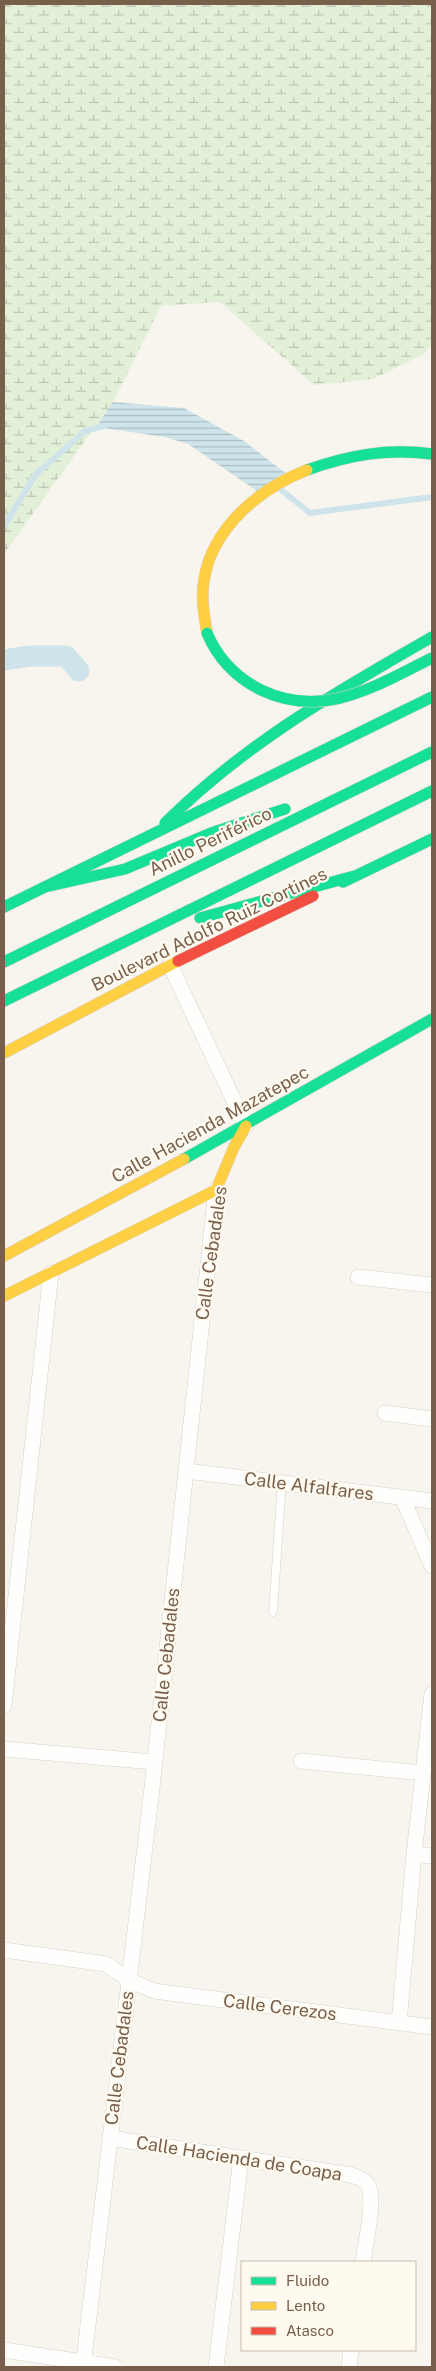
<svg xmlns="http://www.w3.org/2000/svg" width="436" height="2371" font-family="'Public Sans',sans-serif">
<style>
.wetland{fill:url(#wetland-marsh)}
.water{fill:url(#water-rules)}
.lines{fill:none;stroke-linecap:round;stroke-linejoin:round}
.stream{stroke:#cee4ea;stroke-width:6}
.canal{stroke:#cee4ea;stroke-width:21}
.lane-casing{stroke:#d7d2cb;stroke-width:9}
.street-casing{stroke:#d7d2cb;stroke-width:16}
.fast-casing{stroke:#d8d1c9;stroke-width:12}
.slow-casing{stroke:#d8d1c9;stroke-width:12}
.jam-casing{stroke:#d8d1c9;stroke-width:12}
.lane{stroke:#fefefc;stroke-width:8}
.street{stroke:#fefefc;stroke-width:15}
.fast{stroke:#16e098;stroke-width:11}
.slow{stroke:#ffcf43;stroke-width:11}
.jam{stroke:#f24e42;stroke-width:11}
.fast-bridge-casing{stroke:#d8d1c9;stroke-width:12;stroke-linecap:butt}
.fast-bridge{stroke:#16e098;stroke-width:11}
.labels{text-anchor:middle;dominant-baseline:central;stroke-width:4.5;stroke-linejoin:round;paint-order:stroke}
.street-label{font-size:18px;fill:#785f4b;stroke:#fffaf0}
</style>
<defs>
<pattern id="wetland-marsh" width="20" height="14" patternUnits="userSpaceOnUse" patternTransform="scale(1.25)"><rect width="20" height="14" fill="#e3f0d8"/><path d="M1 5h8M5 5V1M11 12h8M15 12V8" fill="none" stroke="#bdc6b1"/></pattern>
<pattern id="water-rules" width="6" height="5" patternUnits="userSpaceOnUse" patternTransform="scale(1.25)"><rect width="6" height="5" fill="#cee4ea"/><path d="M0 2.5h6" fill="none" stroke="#acbcc0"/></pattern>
</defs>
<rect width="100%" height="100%" fill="#f8f5ee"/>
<!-- wetland -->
<path class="wetland" d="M 4,4 L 432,4 L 432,345 L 424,354 L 373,379 L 314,385 L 220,302 L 161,306 L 113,402 L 4,554 Z"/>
<!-- water -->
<path class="water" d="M 113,402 L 184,408 L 244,441 L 288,475 L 263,495 L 188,444 L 165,437 L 96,427 Z"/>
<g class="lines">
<!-- stream -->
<path class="stream" d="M 280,489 L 310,513 L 432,497
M 4,526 L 35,475 L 85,431 L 104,426"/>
<!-- canal -->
<path class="canal" d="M 4,660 L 30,656 L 66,656 L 79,671"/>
<!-- lane casing -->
<g class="lane-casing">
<path id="lane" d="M 273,1612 L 282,1482"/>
</g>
<!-- street casing -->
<g class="street-casing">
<path id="street" d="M 170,965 L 246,1126
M 358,1277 L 432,1285
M 385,1413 L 432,1419
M 186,1471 L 432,1501
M 402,1497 L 432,1566
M 4,1706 L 51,1273
M 4,1749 L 154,1762
M 301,1761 L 423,1773
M 414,1854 L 432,1856
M 4,1950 L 106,1964 L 129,1980 L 154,1991 L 432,2027
M 399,2023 L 414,1854 L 432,1694
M 110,2138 L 351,2175 C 357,2177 364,2179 368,2185 C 376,2198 365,2245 363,2262
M 4,2350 L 115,2367
M 83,2367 L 152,1788 L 216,1190
M 216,2367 L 241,2158
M 349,2367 L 351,2350"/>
</g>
<!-- fast casing -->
<g class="fast-casing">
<path id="fast" d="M 307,470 C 349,455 388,448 432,454
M 165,823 C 247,742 333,694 432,637
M 343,882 L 432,839
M 45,887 L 125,869 L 211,833 L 285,809
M 4,907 L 432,697
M 200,918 L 358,875
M 4,962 L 432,752
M 4,1001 L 432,791
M 184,1159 L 432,1019"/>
</g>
<!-- slow casing -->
<g class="slow-casing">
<path id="slow" d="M 207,633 C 204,615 201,598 204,580 C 212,528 260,488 307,470
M 4,1053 L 178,961
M 4,1256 L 184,1159
M 4,1296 L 216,1190 L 234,1147 L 246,1126"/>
</g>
<!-- jam casing -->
<g class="jam-casing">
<path id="jam" d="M 178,961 L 313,896"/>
</g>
<!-- lane -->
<use href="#lane" class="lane"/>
<!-- street -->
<use href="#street" class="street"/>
<!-- fast -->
<use href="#fast" class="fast"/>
<!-- slow -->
<use href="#slow" class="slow"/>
<!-- jam -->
<use href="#jam" class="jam"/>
<!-- fast-bridge casing -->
<g class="fast-bridge-casing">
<path id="fast-bridge" d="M 207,633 C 218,659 235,677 261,690 C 324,720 375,686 432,658"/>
</g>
<!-- fast-bridge -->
<use href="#fast-bridge" class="fast-bridge"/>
</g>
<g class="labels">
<!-- street labels -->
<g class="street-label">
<text transform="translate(210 841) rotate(-26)">Anillo Periférico</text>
<text transform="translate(209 929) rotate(-26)">Boulevard Adolfo Ruiz Cortines</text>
<text transform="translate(210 1124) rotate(-29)">Calle Hacienda Mazatepec</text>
<text transform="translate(211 1253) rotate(-82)">Calle Cebadales</text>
<text transform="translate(309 1486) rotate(7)">Calle Alfalfares</text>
<text transform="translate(166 1655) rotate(-84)">Calle Cebadales</text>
<text transform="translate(280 2007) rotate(7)">Calle Cerezos</text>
<text transform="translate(119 2058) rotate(-83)">Calle Cebadales</text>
<text transform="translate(239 2158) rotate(9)">Calle Hacienda de Coapa</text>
</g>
</g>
<!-- border -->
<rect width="436" height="2371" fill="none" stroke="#785f4b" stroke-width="10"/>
<!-- legend -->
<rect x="241" y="2261" width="175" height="90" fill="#fffaf0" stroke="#c9bcae"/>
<rect x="251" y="2277" width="25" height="8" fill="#16e098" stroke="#c9bcae"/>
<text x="286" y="2286" font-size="15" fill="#785f4b">Fluido</text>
<rect x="251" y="2302" width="25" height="8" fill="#ffcf43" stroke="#c9bcae"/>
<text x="286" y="2311" font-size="15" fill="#785f4b">Lento</text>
<rect x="251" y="2327" width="25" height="8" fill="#f24e42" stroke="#c9bcae"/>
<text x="286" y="2336" font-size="15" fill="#785f4b">Atasco</text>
</svg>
